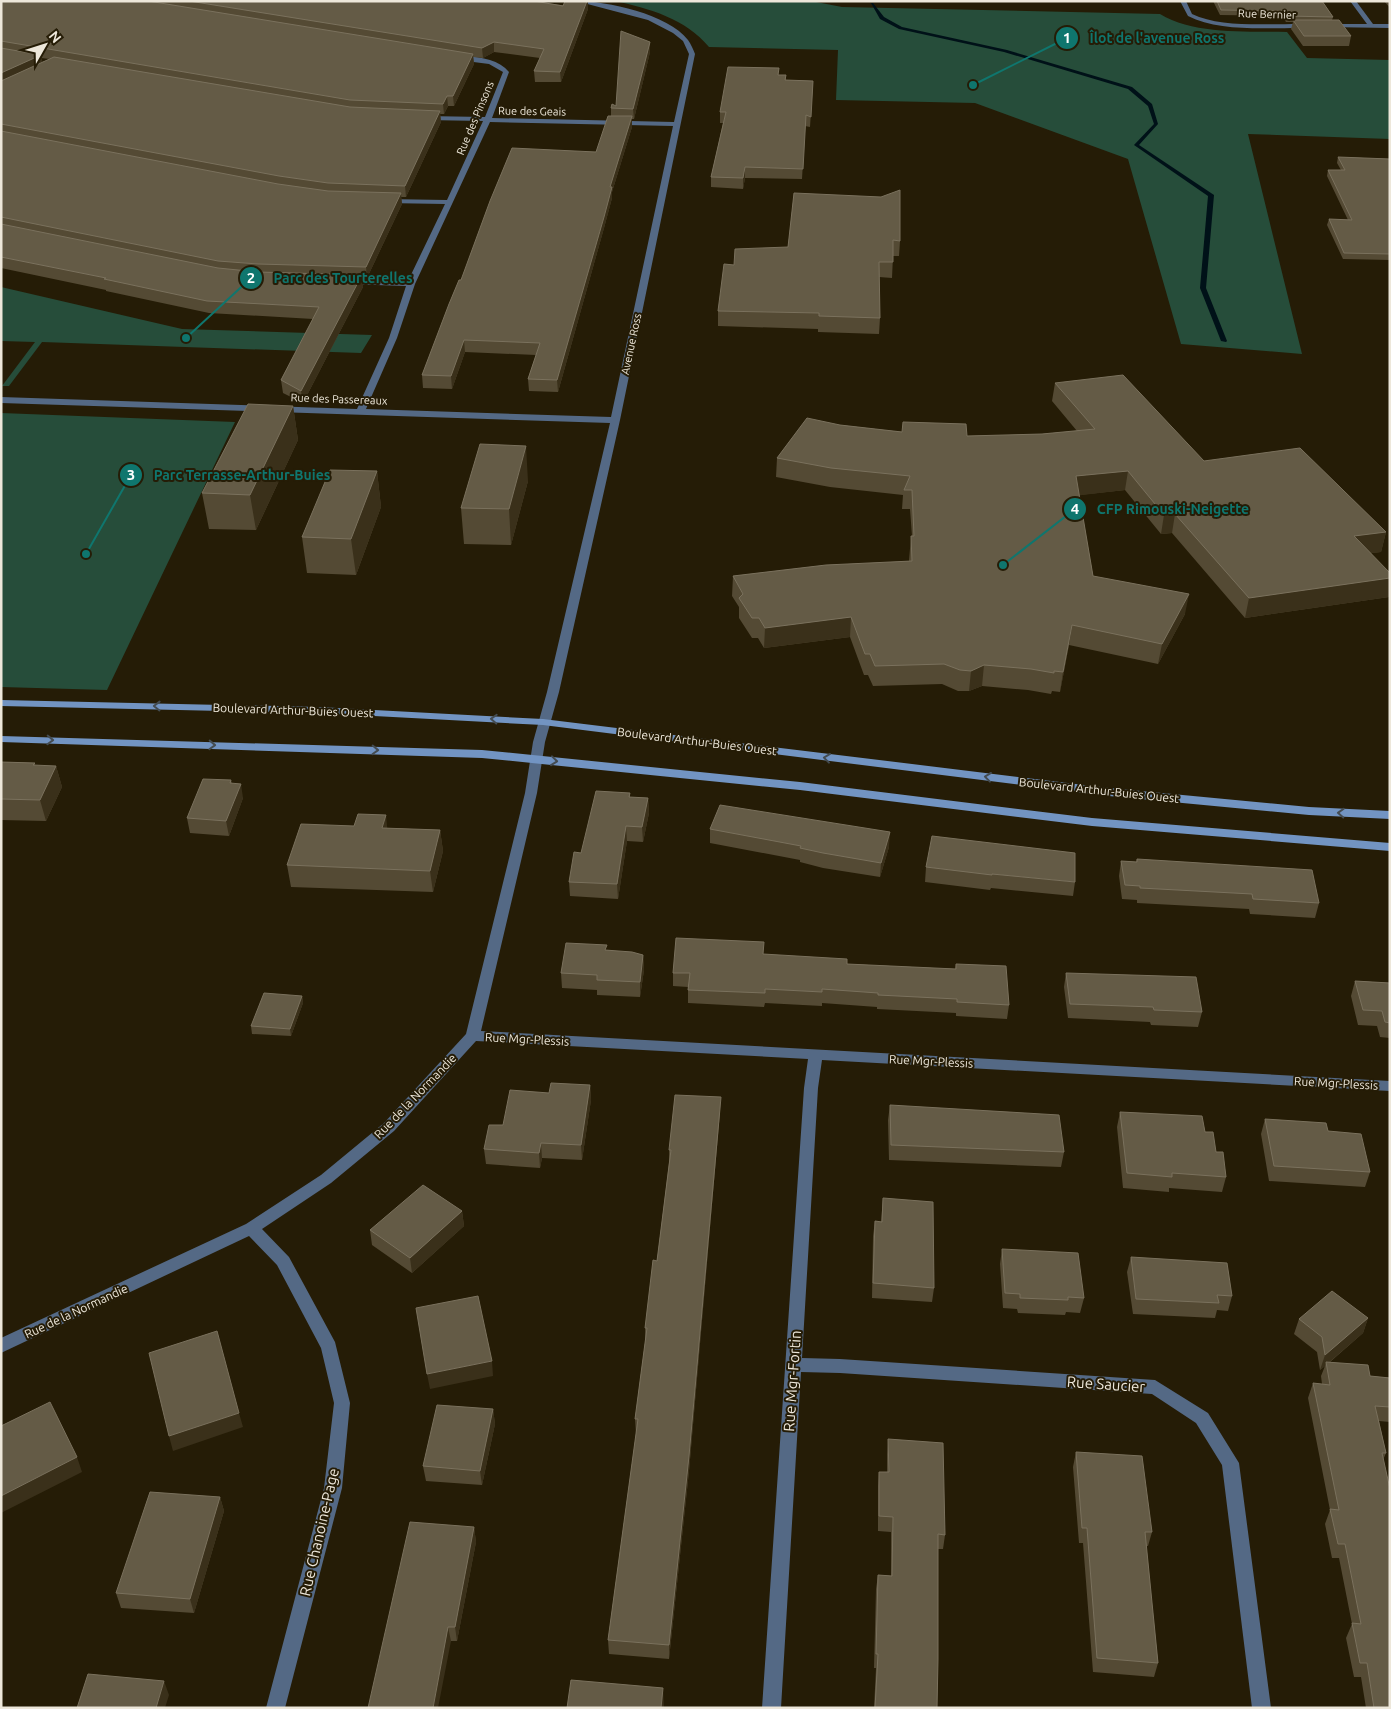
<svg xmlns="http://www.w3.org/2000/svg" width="1391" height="1709" font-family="Ubuntu,sans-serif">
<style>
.green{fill:#264d3a}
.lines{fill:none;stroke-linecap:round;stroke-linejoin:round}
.stream{fill:#001118;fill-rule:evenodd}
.street{fill:#546985;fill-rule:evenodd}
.secondary{fill:#7294c2;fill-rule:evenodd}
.wall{fill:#544a34;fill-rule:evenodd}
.shaded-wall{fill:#3a301a}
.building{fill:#645b46;stroke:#7a715d}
.oneway{stroke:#444c51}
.labels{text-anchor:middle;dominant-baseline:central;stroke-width:4;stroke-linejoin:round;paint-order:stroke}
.far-street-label{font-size:11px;fill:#ede7da;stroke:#251c06}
.street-label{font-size:12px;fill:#ede7da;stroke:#251c06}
.near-street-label{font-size:15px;fill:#ede7da;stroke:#251c06}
.leader{fill:none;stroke:#0f766e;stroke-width:2}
.callout-dot{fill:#0f766e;stroke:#251c06;stroke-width:2}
.mark-label{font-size:15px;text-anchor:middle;font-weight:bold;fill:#fff}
.callout-label{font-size:14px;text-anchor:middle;font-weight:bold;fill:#0f766e;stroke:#251c06;stroke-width:4;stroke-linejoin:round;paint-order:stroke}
</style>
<rect width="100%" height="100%" fill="#251c06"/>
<!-- green -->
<path class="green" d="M 614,1 L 811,1 L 842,7 L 1160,14 C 1194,35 1248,31 1287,32 L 1307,58 L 1390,60 L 1390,139 L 1248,134 L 1302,354 L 1181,344 L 1128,159 L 975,103 L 836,100 L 838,50 L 709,47 C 686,19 649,8 614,1 Z
M 1,287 L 182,329 L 372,335 L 361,353 L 42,342 L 9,386 L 2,386 L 35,342 L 1,341 Z
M 1,413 L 235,422 L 107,690 L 1,687 Z"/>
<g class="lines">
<!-- stream -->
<path class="stream" d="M 871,3 L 873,3 L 884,17 L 902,27 L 1007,50 L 1132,87 L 1152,104 L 1158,124 L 1139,145 L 1214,195 L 1206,288 L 1227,341 L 1226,342 L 1221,341 L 1200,288 L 1208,196 L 1134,145 L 1154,124 L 1148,106 L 1128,89 L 1004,52 L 899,29 L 880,19 Z"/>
<!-- street -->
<path class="street" d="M 576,1 C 607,1 668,14 688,40 C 691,44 693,49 695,54 L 620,420 L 559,692 L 545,742 L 537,793 L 481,1031 L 1390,1081 L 1390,1091 L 822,1060 L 818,1088 L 802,1358 L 840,1359 L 1155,1380 L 1208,1413 L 1239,1463 L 1271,1708 L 1252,1708 L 1222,1465 L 1196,1423 L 1152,1394 L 840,1373 L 801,1372 L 781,1708 L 762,1708 L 804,1088 L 808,1059 L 476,1041 L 394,1131 L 331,1183 L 262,1229 L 289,1257 L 335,1342 L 350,1403 L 342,1488 L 285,1708 L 266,1708 L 324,1488 L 334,1403 L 321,1348 L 277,1265 L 249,1236 L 1,1353 L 1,1338 L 246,1224 L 321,1175 L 384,1123 L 466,1034 L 525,793 L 533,742 L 547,692 L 610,423 L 1,403 L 1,397 L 357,409 L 389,338 L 406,286 L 346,284 L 342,282 L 346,280 L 408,281 L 445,204 L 385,203 L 381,201 L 385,199 L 447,200 L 483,121 L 425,120 L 422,118 L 425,116 L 485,117 L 503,72 L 489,64 L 458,60 L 455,58 L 456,57 C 473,55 498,58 509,72 L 492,118 L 674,122 L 689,54 L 683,41 L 673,33 L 648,20 ZM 490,122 L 673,126 L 611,417 L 366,409 L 397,338 L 415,284 Z
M 1180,1 L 1186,1 L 1192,14 C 1223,29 1274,23 1308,24 L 1311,26 L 1308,28 C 1272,27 1220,33 1188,16 Z
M 1350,1 L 1356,1 L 1373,24 L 1390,24 L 1390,28 L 1326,27 L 1328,24 L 1367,24 Z"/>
<!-- secondary -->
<path class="secondary" d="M 1,700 L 318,707 L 543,719 L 1109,788 L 1309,807 L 1390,811 L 1390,819 L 1309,815 L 1109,796 L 543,725 L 318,713 L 1,706 Z
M 1,736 L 482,750 L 800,782 L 1092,818 L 1390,843 L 1390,851 L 1092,826 L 800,790 L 482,758 L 1,742 Z"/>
</g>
<!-- wall -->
<path class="wall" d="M 1,1 L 534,1 L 588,9 L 561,82 L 535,82 L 534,71 L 540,58 L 494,52 L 483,58 L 473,57 L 474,64 L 454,106 L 448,106 L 444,114 L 440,114 L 441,122 L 406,197 L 401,197 L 402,204 L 367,278 L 362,278 L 363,287 L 303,403 L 283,393 L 281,380 L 313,319 L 209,313 L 106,291 L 106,290 L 1,268 ZM 41,58 L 50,59 L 42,62 Z
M 1213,1 L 1322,1 L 1333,17 L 1332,20 L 1351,36 L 1349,46 L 1303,46 L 1291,29 L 1293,22 L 1286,22 L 1282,16 L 1220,15 Z
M 1384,1 L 1390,1 L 1390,8 Z
M 650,42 L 650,52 L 634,119 L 632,119 L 632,127 L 612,192 L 612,198 L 604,228 L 558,392 L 529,391 L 528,379 L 536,355 L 465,352 L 452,389 L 423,388 L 422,375 L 461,280 L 596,152 L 611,116 L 611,108 L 616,106 Z
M 779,68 L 778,75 L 786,75 L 786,80 L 813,81 L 810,127 L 805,126 L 802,179 L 745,178 L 743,189 L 711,187 L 711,177 L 723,123 L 720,123 L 720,112 Z
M 1338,157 L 1390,159 L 1390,260 L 1343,259 L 1327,225 L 1329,219 L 1348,220 L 1327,176 L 1328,170 L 1341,170 L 1337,163 Z
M 794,193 L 900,241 L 899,256 L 893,256 L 892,278 L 879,277 L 880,318 L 879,334 L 818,332 L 818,329 L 718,326 L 718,311 L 734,265 L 788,247 Z
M 1055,383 L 1204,461 L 1386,532 L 1381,552 L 1371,553 L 1389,597 L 1245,618 L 1172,533 L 1161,534 L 1125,490 L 1079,495 L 1093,576 L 1185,614 L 1158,664 L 1069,645 L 1060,692 L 1052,691 L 1051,694 L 1028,690 L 982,686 L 969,691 L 958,691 L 942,684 L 873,686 L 868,675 L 864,675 L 850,637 L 764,648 L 758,638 L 752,638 L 739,618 L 739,607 L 732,596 L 733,576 L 909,561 L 911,536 L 912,536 L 910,509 L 902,509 L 903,495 L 830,487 L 776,477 L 777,458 L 840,425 L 902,432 L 967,436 L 1042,434 L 1077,431 L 1052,401 Z
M 293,406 L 298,440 L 256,530 L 209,529 L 202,493 Z
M 377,471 L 381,507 L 356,575 L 307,573 L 302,537 Z
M 528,481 L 511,545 L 464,544 L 461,508 Z
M 1,762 L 35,763 L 35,766 L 56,766 L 62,787 L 46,821 L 1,820 Z
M 231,780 L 232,784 L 243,798 L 229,836 L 190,833 L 187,818 Z
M 630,793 L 630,797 L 648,798 L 649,813 L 643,842 L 627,841 L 618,899 L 570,896 L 569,882 L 581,853 Z
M 387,828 L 440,830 L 443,851 L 433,892 L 291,887 L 287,865 Z
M 710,829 L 889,847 L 880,877 L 823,868 L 800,862 L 800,860 L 710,843 Z
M 1137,859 L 1319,903 L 1315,918 L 1250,914 L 1249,909 L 1137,903 L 1137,900 L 1122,899 L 1119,876 L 1121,861 L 1136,862 Z
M 926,867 L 1075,882 L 1073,896 L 991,888 L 990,890 L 925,882 Z
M 607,950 L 643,955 L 644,970 L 640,997 L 597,995 L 597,990 L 562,988 L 561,973 Z
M 763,954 L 847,964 L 955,969 L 956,964 L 1009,1005 L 1007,1019 L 956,1016 L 956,1013 L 877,1009 L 877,1007 L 822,1003 L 822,1006 L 765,1003 L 764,1007 L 688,1003 L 688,987 L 673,986 L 673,973 Z
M 1066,973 L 1202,1012 L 1198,1027 L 1151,1025 L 1150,1022 L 1068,1018 L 1064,987 Z
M 1355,981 L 1390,983 L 1390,1038 L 1380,1037 L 1377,1026 L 1358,1025 L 1351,996 Z
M 302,996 L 303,1003 L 291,1036 L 252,1034 L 251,1026 Z
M 590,1085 L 591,1100 L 582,1160 L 542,1158 L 540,1168 L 486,1164 L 484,1149 L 503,1125 L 549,1093 Z
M 890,1105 L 1064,1152 L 1061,1167 L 889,1160 L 888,1120 Z
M 720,1112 L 689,1471 L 669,1659 L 609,1654 L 608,1640 L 636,1434 L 635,1419 L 645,1343 L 645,1328 L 657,1261 L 669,1163 L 669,1150 Z
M 1120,1112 L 1205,1132 L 1216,1152 L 1226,1177 L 1222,1192 L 1169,1188 L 1169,1192 L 1123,1188 L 1117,1127 Z
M 1265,1119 L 1328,1131 L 1370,1172 L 1365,1187 L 1269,1181 L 1261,1134 Z
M 883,1198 L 934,1288 L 932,1302 L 872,1298 L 873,1236 L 875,1221 L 881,1222 Z
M 462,1211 L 464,1226 L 412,1273 L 372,1245 L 370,1230 Z
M 1002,1249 L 1084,1298 L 1080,1313 L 1066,1312 L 1065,1315 L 1018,1313 L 1017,1309 L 1003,1308 L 1000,1264 Z
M 1131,1257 L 1232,1296 L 1228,1311 L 1217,1310 L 1215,1318 L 1133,1314 L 1127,1272 Z
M 1368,1318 L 1363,1333 L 1330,1362 L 1370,1376 L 1390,1378 L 1390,1422 L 1379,1421 L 1386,1453 L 1383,1460 L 1390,1708 L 1366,1708 L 1361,1677 L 1354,1677 L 1346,1638 L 1352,1624 L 1339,1558 L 1332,1558 L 1325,1524 L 1330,1510 L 1308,1398 L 1313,1383 L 1322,1384 L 1321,1376 L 1325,1366 L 1320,1370 L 1317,1352 L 1294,1334 L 1299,1319 Z
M 493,1409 L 495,1424 L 482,1485 L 426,1481 L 423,1466 Z
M 888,1439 L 945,1535 L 943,1549 L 938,1549 L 937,1708 L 874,1708 L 876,1668 L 874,1668 L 876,1589 L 878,1575 L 891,1576 L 891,1532 L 878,1531 L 878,1486 L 879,1472 L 887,1472 L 887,1454 Z
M 1076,1452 L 1152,1532 L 1148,1546 L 1146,1546 L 1158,1663 L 1154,1677 L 1093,1672 L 1083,1543 L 1079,1543 L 1073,1467 Z
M 220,1497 L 224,1511 L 194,1613 L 121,1608 L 116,1593 Z
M 474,1527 L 476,1542 L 457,1641 L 451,1641 L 368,1708 Z"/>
<!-- shaded-wall -->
<path class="shaded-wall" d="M 587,1 L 588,1 L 588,9 L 561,82 L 560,72 Z
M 494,42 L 494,52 L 483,58 L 482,48 Z
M 650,42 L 650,52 L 634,119 L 633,109 Z
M 473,54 L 474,64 L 454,106 L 453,96 Z
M 41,55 L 43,65 L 1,84 L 1,73 Z
M 447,96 L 448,106 L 444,114 L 443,104 Z
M 440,111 L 441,122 L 406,197 L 405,186 Z
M 632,116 L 632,127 L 612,192 L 612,198 L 604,228 L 558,392 L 557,380 L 610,187 Z
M 745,167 L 745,178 L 743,189 L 743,178 Z
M 401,193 L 402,204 L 367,278 L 366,267 Z
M 362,275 L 363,287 L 303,403 L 301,391 Z
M 464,340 L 465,352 L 452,389 L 451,376 Z
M 293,406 L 298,440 L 256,530 L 250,495 Z
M 526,446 L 528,481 L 511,545 L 509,509 Z
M 377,471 L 381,507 L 356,575 L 351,539 Z
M 1128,471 L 1125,490 L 1074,496 L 1076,476 Z
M 1175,514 L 1172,533 L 1161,534 L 1164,515 Z
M 1386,532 L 1381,552 L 1349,556 L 1354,536 Z
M 1390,578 L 1390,593 L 1389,597 L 1245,618 L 1249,598 Z
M 1189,594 L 1185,614 L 1158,664 L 1162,644 Z
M 851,617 L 850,637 L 764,648 L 765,628 Z
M 1072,625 L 1069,645 L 1060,692 L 1063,672 Z
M 984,665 L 982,686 L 969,691 L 971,671 Z
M 56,766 L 62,787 L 46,821 L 40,800 Z
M 241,784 L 243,798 L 229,836 L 226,821 Z
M 648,798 L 649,813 L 643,842 L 642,827 Z
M 386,815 L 388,836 L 382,828 Z
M 626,826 L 627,841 L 618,899 L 617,884 Z
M 440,830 L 443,851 L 433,892 L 430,871 Z
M 890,832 L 889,847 L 880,877 L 881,863 Z
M 643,955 L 644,970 L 640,997 L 640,982 Z
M 302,996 L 303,1003 L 291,1036 L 290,1029 Z
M 590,1085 L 591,1100 L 582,1160 L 581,1145 Z
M 721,1097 L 720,1112 L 689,1471 L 669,1659 L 669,1645 Z
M 541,1143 L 542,1158 L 540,1168 L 539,1153 Z
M 462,1211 L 464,1226 L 412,1273 L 410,1258 Z
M 1368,1318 L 1363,1333 L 1327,1364 L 1326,1362 L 1325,1366 L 1320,1370 L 1325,1355 Z
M 492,1361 L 493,1376 L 430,1389 L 427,1374 Z
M 493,1409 L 495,1424 L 482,1485 L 480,1471 Z
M 239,1413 L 243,1427 L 173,1451 L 169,1436 Z
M 77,1457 L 82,1472 L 1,1513 L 1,1496 Z
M 220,1497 L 224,1511 L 194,1613 L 190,1599 Z
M 474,1527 L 476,1542 L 457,1641 L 455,1627 Z
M 448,1627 L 451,1641 L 438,1708 L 433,1708 Z
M 164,1681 L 169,1695 L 165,1708 L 156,1708 Z
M 663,1688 L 664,1708 L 661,1708 Z"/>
<!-- building -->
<path class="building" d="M 3,1 L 148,1 L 473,54 L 453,96 L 447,96 L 443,104 L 350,100 L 1,41 L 1,2 Z
M 189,1 L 534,1 L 563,6 L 565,1 L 587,1 L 560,72 L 534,71 L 544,49 L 494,42 L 482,48 Z
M 1217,1 L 1322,1 L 1333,17 L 1287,16 L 1283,11 L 1221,10 Z
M 1293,20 L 1339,20 L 1351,36 L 1304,36 Z
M 621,31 L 650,42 L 633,109 L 611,108 L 612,104 L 616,106 Z
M 1,48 L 41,55 L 1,73 Z
M 54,57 L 350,107 L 440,111 L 405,186 L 328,183 L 279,176 L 1,124 L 1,81 Z
M 728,67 L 779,68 L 778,75 L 786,75 L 785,80 L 813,81 L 811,117 L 806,115 L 803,169 L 745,167 L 743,178 L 711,177 L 726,112 L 720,112 Z
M 608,116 L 632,116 L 610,187 L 612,187 L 604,217 L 557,380 L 528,379 L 540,343 L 464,340 L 451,376 L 422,375 L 449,304 L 459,280 L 461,280 L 490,201 L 512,148 L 596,152 Z
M 1,131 L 278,184 L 328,191 L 401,193 L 366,267 L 258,264 L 218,261 L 1,217 Z
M 1338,157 L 1390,159 L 1390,254 L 1344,253 L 1329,219 L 1352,220 L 1328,170 L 1345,170 Z
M 900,190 L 900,241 L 893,240 L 893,262 L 879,262 L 880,318 L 819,316 L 819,313 L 718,311 L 724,264 L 734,265 L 735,249 L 788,247 L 794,193 L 881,197 Z
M 1,224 L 218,268 L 258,272 L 362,275 L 301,391 L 281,380 L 319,307 L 207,301 L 104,279 L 106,278 L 1,257 Z
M 1123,375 L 1204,461 L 1300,448 L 1386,532 L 1354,536 L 1390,573 L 1390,578 L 1249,598 L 1175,514 L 1164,515 L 1128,471 L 1076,476 L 1093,576 L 1189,594 L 1162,644 L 1072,625 L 1063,672 L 1054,671 L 1054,673 L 1031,669 L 984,665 L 971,671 L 960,670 L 944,664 L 875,666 L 870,654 L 865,654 L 851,617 L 765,628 L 759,618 L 752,618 L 739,598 L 743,594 L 733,576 L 826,565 L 912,561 L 911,536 L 914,536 L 912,490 L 904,490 L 910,476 L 831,468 L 777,458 L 807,418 L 840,425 L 902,432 L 903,422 L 966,424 L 967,436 L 1042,434 L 1095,429 L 1055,383 Z
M 248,404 L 293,406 L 250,495 L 202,493 Z
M 480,444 L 526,446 L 509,509 L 461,508 Z
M 330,470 L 377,471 L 351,539 L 302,537 Z
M 1,762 L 35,763 L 33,765 L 56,766 L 40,800 L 1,799 Z
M 203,779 L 231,780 L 230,783 L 241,784 L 226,821 L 187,818 Z
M 596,791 L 630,793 L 629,797 L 648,798 L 642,827 L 626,826 L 617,884 L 569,882 L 574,852 L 581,853 Z
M 720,805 L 890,832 L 881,863 L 823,853 L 800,848 L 801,846 L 710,829 Z
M 358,814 L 386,815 L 382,828 L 440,830 L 430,871 L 287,865 L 301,824 L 354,826 Z
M 932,836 L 1075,853 L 1075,882 L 992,874 L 992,875 L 926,867 Z
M 1137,859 L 1312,870 L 1319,903 L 1253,899 L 1252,894 L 1140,888 L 1140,886 L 1125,885 L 1121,861 L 1137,862 Z
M 676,938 L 764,942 L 763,954 L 847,959 L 847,964 L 956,969 L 956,964 L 1006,966 L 1009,1005 L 957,1002 L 957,999 L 878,995 L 878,993 L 822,989 L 822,992 L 765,989 L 765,993 L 688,990 L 690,973 L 673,973 Z
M 566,943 L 607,945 L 605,950 L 632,952 L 643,955 L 640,982 L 597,980 L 597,975 L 561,973 Z
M 1066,973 L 1196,977 L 1202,1012 L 1154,1010 L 1153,1007 L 1070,1004 Z
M 1355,981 L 1390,983 L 1390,1023 L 1385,1022 L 1382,1011 L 1363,1010 Z
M 264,993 L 302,996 L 290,1029 L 251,1026 Z
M 551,1083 L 590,1085 L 581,1145 L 541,1143 L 539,1153 L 484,1149 L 489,1125 L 503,1125 L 510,1090 L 549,1093 Z
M 675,1095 L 721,1097 L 689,1456 L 669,1645 L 608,1640 L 638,1419 L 635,1419 L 647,1328 L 645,1328 L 653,1260 L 657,1261 L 671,1150 L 669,1150 Z
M 890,1105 L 1059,1115 L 1064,1152 L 891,1145 Z
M 1120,1112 L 1202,1116 L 1205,1132 L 1213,1132 L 1216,1152 L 1223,1152 L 1226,1177 L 1172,1173 L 1172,1177 L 1127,1173 Z
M 1265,1119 L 1326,1123 L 1328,1131 L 1361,1134 L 1370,1172 L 1274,1166 Z
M 423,1185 L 462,1211 L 410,1258 L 370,1230 Z
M 883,1198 L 933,1202 L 934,1288 L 873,1283 L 875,1221 L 882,1222 Z
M 1002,1249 L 1078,1253 L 1084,1298 L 1068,1297 L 1068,1300 L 1020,1298 L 1020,1294 L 1005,1293 Z
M 1131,1257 L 1227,1263 L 1232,1296 L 1217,1295 L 1219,1303 L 1136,1299 Z
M 1332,1291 L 1368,1318 L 1325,1355 L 1322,1337 L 1299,1319 Z
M 478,1296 L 492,1361 L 427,1374 L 416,1308 Z
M 217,1331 L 239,1413 L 169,1436 L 149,1353 Z
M 1326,1362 L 1368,1365 L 1370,1376 L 1390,1378 L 1390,1407 L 1375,1406 L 1386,1453 L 1382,1453 L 1390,1489 L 1390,1708 L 1374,1708 L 1367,1663 L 1360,1663 L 1352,1623 L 1361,1624 L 1345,1544 L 1338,1544 L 1330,1509 L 1339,1510 L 1313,1383 L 1330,1385 Z
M 50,1402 L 77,1457 L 1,1496 L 1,1426 Z
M 437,1405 L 493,1409 L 480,1471 L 423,1466 Z
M 888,1439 L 943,1443 L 945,1535 L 938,1534 L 938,1659 L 937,1708 L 875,1708 L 878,1654 L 876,1654 L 878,1575 L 892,1576 L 893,1517 L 879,1516 L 879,1472 L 889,1472 Z
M 1076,1452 L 1142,1456 L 1152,1532 L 1145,1532 L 1158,1663 L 1097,1658 L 1087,1528 L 1082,1528 Z
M 150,1492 L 220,1497 L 190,1599 L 116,1593 Z
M 410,1522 L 474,1527 L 455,1627 L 448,1627 L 433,1708 L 368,1708 Z
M 88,1674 L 164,1681 L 156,1708 L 77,1708 Z
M 571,1680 L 663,1688 L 661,1708 L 567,1708 Z"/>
<!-- one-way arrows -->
<defs><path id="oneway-chevron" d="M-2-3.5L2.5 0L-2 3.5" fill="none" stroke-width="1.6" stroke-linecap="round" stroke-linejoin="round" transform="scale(1.25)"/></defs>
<g class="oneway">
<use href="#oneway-chevron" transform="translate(157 706) rotate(-179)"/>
<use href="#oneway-chevron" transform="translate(494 719) rotate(-177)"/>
<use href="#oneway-chevron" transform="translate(50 740) rotate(2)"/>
<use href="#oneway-chevron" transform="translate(212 745) rotate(2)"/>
<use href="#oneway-chevron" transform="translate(375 750) rotate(2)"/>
<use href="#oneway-chevron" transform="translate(827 758) rotate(-173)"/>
<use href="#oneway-chevron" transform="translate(554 761) rotate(6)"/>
<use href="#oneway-chevron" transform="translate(988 777) rotate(-173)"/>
<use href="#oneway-chevron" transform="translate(1341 813) rotate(-177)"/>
</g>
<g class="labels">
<!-- far-street labels -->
<g class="far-street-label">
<text transform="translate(1267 14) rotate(2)">Rue Bernier</text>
<text transform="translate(532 111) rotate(1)">Rue des Geais</text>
<text transform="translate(475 118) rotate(-67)">Rue des Pinsons</text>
<text transform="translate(631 344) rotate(-78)">Avenue Ross</text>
<text transform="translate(339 399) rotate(2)">Rue des Passereaux</text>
</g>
<!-- street labels -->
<g class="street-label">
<text transform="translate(293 710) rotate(2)">Boulevard Arthur-Buies Ouest</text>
<text transform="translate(697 741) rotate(7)">Boulevard Arthur-Buies Ouest</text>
<text transform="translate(1099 790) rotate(6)">Boulevard Arthur-Buies Ouest</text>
<text transform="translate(527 1039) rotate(3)">Rue Mgr-Plessis</text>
<text transform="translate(931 1061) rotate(3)">Rue Mgr-Plessis</text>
<text transform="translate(1336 1083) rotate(3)">Rue Mgr-Plessis</text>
<text transform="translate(415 1096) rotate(-46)">Rue de la Normandie</text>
<text transform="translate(76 1311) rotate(-25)">Rue de la Normandie</text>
</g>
<!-- near-street labels -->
<g class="near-street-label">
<text transform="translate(792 1381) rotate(-86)">Rue Mgr-Fortin</text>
<text transform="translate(1106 1384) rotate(4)">Rue Saucier</text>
<text transform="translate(319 1532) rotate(-77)">Rue Chanoine-Page</text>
</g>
</g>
<!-- callouts -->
<path class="leader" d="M973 85L1067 38M186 338L251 278M86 554L131 475M1003 565L1075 509"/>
<g class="callout-dot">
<circle cx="973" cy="85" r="5"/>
<circle cx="186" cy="338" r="5"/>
<circle cx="86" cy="554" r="5"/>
<circle cx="1003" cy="565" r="5"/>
<circle cx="1067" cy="38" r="12"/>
<circle cx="251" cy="278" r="12"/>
<circle cx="131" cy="475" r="12"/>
<circle cx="1075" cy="509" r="12"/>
</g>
<g class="mark-label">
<text x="1067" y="43">1</text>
<text x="251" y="283">2</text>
<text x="131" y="480">3</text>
<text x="1075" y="514">4</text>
</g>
<g class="callout-label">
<text x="1157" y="43">Îlot de l'avenue Ross</text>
<text x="343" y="283">Parc des Tourterelles</text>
<text x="242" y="480">Parc Terrasse-Arthur-Buies</text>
<text x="1173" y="514">CFP Rimouski-Neigette</text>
</g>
<!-- border -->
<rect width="1391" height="1709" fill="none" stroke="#ede7da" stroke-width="5"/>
<!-- north arrow -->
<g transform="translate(45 45) rotate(51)" stroke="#251c06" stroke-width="4" paint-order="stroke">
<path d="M0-4L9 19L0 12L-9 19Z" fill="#ede7da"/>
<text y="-8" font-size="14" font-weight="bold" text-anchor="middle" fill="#ede7da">N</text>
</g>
</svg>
